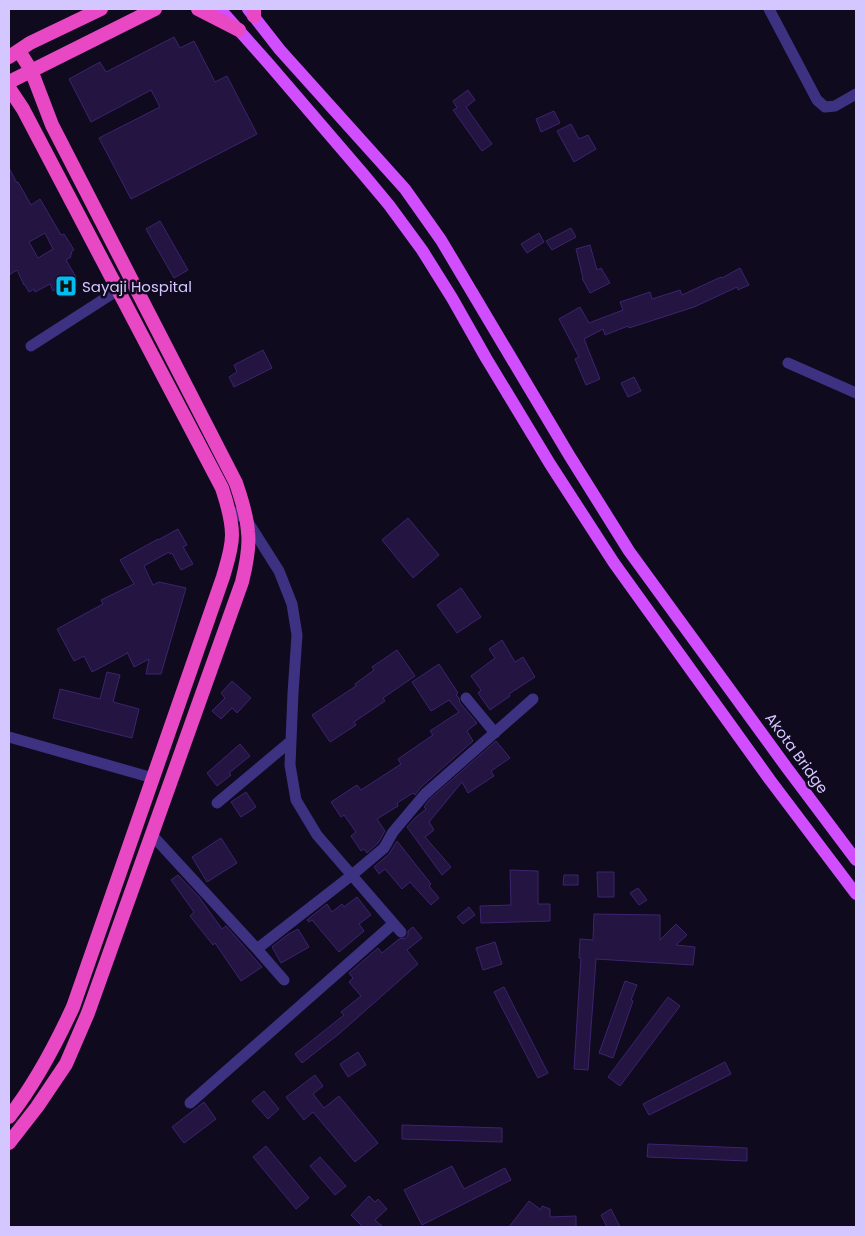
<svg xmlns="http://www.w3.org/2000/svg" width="865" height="1236" font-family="Poppins,sans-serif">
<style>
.building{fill:#231441;stroke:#3c246f;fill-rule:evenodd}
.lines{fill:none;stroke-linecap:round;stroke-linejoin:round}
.minor{stroke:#3d3181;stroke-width:11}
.primary{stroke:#d14eff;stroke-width:12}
.trunk{stroke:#e848c3;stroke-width:14}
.labels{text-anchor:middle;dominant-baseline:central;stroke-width:5;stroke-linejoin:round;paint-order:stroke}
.poi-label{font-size:15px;fill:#d4c7ff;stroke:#100a1e;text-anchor:start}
.street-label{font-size:15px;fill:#d4c7ff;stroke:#100a1e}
</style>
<rect width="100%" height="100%" fill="#100a1e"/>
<!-- building -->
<path class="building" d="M 174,37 L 180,48 L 194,41 L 215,82 L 227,76 L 257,134 L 131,199 L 99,138 L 160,107 L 151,90 L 91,122 L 69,79 L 100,62 L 106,72 Z
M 468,90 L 475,100 L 466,107 L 492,144 L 482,151 L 453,110 L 457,108 L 453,101 Z
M 554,111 L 560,123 L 541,132 L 536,119 Z
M 571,124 L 579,139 L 588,135 L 596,149 L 574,162 L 557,131 Z
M 9,168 L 17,183 L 18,182 L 31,205 L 40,199 L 61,235 L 64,234 L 71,245 L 74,250 L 71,252 L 72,254 L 70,255 L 71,257 L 66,260 L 76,277 L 74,279 L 77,284 L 66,291 L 66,290 L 58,294 L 56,289 L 53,291 L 50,284 L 35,292 L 34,289 L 29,292 L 25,285 L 24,285 L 17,270 L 9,275 ZM 45,233 L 53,249 L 38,258 L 29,242 Z
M 160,221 L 188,270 L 174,278 L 146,229 Z
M 571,228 L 576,237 L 552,250 L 546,241 Z
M 539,233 L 544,242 L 527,253 L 521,244 Z
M 590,245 L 597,270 L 601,268 L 610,283 L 590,293 L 582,278 L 583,278 L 576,249 Z
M 740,268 L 749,285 L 738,290 L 737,287 L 694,307 L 629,328 L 628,326 L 605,335 L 603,329 L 584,339 L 600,379 L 586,385 L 575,359 L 579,357 L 559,319 L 580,307 L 589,323 L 623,310 L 620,302 L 650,292 L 652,299 L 680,290 L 682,295 L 721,277 L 722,278 Z
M 263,350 L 272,368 L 234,387 L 229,377 L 237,372 L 234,365 Z
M 634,377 L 641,391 L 628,397 L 621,383 Z
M 408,518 L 439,555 L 413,578 L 382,540 Z
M 178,529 L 187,545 L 183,547 L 193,564 L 181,570 L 172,553 L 170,554 L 169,552 L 144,566 L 153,585 L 159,582 L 186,588 L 161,674 L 146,674 L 149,659 L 134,667 L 127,652 L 126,654 L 92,672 L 84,656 L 74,661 L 57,629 L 103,604 L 101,600 L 134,584 L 120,560 L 158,539 L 158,540 Z
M 461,588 L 481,617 L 457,633 L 437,605 Z
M 502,640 L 515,662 L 523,657 L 535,677 L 509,694 L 510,696 L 490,710 L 478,693 L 481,690 L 471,676 L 495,658 L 489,649 Z
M 397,650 L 415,676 L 383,698 L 385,701 L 354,722 L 356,725 L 330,742 L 312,715 L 356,686 L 355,684 L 374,670 L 372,667 Z
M 439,664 L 458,693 L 456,695 L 459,698 L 460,703 L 477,723 L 467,731 L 473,741 L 420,788 L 415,795 L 413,793 L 397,803 L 398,806 L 377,819 L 385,831 L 378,843 L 367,853 L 364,849 L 361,851 L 351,836 L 356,832 L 344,815 L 341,817 L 331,802 L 357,785 L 361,790 L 401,764 L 398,759 L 433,735 L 430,731 L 459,712 L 449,700 L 431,711 L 412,682 Z
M 107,672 L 120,675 L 113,702 L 139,709 L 132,738 L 53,718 L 60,689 L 100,699 Z
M 232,681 L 251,698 L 237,713 L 232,708 L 221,719 L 212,711 L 225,698 L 221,693 Z
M 496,741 L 510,758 L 491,771 L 494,776 L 468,793 L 462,782 L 429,822 L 434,830 L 425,837 L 451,867 L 442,875 L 407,827 L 416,817 L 426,809 L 424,807 L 430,799 Z
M 240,744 L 250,756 L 229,773 L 231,775 L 217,786 L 207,773 Z
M 246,792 L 256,807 L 241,817 L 231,802 Z
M 221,838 L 237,863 L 207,882 L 192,857 Z
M 397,841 L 431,884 L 429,886 L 439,898 L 431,905 L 410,882 L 402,889 L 385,869 L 379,874 L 374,867 L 389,854 Z
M 510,870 L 538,871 L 538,904 L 550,904 L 550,921 L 481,923 L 480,906 L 511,905 Z
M 597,872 L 614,872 L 614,897 L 598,897 Z
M 178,875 L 199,897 L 222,929 L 226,926 L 262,967 L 241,981 L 215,943 L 213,945 L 190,916 L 194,912 L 171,880 Z
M 564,875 L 578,875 L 578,885 L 563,885 Z
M 638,888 L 647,900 L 639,905 L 630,893 Z
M 357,897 L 371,915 L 359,924 L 364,931 L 339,952 L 312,920 L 309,922 L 307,920 L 327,904 L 332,912 L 342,904 L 344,907 Z
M 469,907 L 475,915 L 463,924 L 457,917 Z
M 594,914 L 660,915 L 660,940 L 676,924 L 687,935 L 676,945 L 695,947 L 693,965 L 596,959 L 588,1070 L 574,1069 L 581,958 L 579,958 L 580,939 L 593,940 Z
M 413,927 L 422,938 L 407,950 L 418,964 L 340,1033 L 302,1063 L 295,1054 L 344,1015 L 341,1012 L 361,996 L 349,982 L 353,978 L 349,973 L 378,948 L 382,953 L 399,939 L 406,938 L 408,935 L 408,931 Z
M 298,929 L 309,947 L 281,963 L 272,947 L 287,935 Z
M 495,942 L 502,964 L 483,970 L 476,948 Z
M 625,981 L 637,985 L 631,1000 L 633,1001 L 613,1058 L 599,1053 Z
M 504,987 L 548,1073 L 538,1078 L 494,992 Z
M 668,997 L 680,1006 L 620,1086 L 608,1077 Z
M 358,1052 L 366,1065 L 348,1077 L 340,1064 Z
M 725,1062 L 731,1074 L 649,1115 L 643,1104 Z
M 315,1075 L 323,1086 L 313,1094 L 324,1108 L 339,1096 L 378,1143 L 355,1162 L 313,1112 L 304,1120 L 286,1097 Z
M 264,1091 L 279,1109 L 268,1119 L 252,1101 Z
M 204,1102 L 216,1119 L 184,1143 L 172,1127 Z
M 402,1125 L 502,1128 L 502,1142 L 402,1139 Z
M 648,1144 L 747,1148 L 747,1161 L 647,1157 Z
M 266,1146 L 309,1198 L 296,1209 L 253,1157 Z
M 320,1157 L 346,1186 L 335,1195 L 310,1166 Z
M 452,1166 L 464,1189 L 505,1168 L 511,1180 L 422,1225 L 404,1190 Z
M 369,1196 L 375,1202 L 378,1199 L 387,1209 L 375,1220 L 383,1227 L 363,1227 L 351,1215 Z
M 529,1201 L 541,1210 L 542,1206 L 550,1209 L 550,1217 L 576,1216 L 576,1227 L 509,1227 Z
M 611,1209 L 620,1227 L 607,1227 L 601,1215 Z"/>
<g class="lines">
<!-- minor -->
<path class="minor" d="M 769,9 L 817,100 L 825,107 L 835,106 L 856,94
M 31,346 L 118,290
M 788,363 L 856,393
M 229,510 L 246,519 L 279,571 L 292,604 L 297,635 L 293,693 L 290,765 L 296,800 L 317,835 L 401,932
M 466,698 L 495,733
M 9,737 L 153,778
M 217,803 L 291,741
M 152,835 L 257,949 L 284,980
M 257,949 L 352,875 L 384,848 L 393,832 L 425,794 L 533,699
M 190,1103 L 393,924"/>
<!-- primary -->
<path class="primary" d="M 220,9 L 268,63 L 364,175 L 389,205 L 422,250 L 452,298 L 486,358 L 550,464 L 614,563 L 770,780 L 856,894
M 248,9 L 280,50 L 405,189 L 441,240 L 569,455 L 629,551 L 787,768 L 856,860"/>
<!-- trunk -->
<path class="trunk" d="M 198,9 L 239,30
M 254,9 L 254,16
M 9,57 L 30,43 L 101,9
M 9,82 L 155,9
M 9,88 L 23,109 L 222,488 C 227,503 232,519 232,535 C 232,549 227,563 223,577 L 73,1007 C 55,1046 35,1084 9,1117
M 9,1143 L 37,1107 L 66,1064 L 88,1013 L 242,582 C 246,566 250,548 248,532 C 247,515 241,498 236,483 L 52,125 L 31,70 L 19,51"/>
</g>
<!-- icons -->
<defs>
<g id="hospital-square" transform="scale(1.125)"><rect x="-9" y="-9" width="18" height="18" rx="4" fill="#00bef2" stroke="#100a1e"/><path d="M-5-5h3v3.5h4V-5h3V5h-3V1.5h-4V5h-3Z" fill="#111"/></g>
</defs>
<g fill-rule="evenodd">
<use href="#hospital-square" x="66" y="286"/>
</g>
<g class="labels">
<!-- poi labels -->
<g class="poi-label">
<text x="82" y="286">Sayaji Hospital</text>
</g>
<!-- street labels -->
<g class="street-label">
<text transform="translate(797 753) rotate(54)">Akota Bridge</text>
</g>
</g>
<!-- border -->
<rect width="865" height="1236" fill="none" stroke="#d4c7ff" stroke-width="20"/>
</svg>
